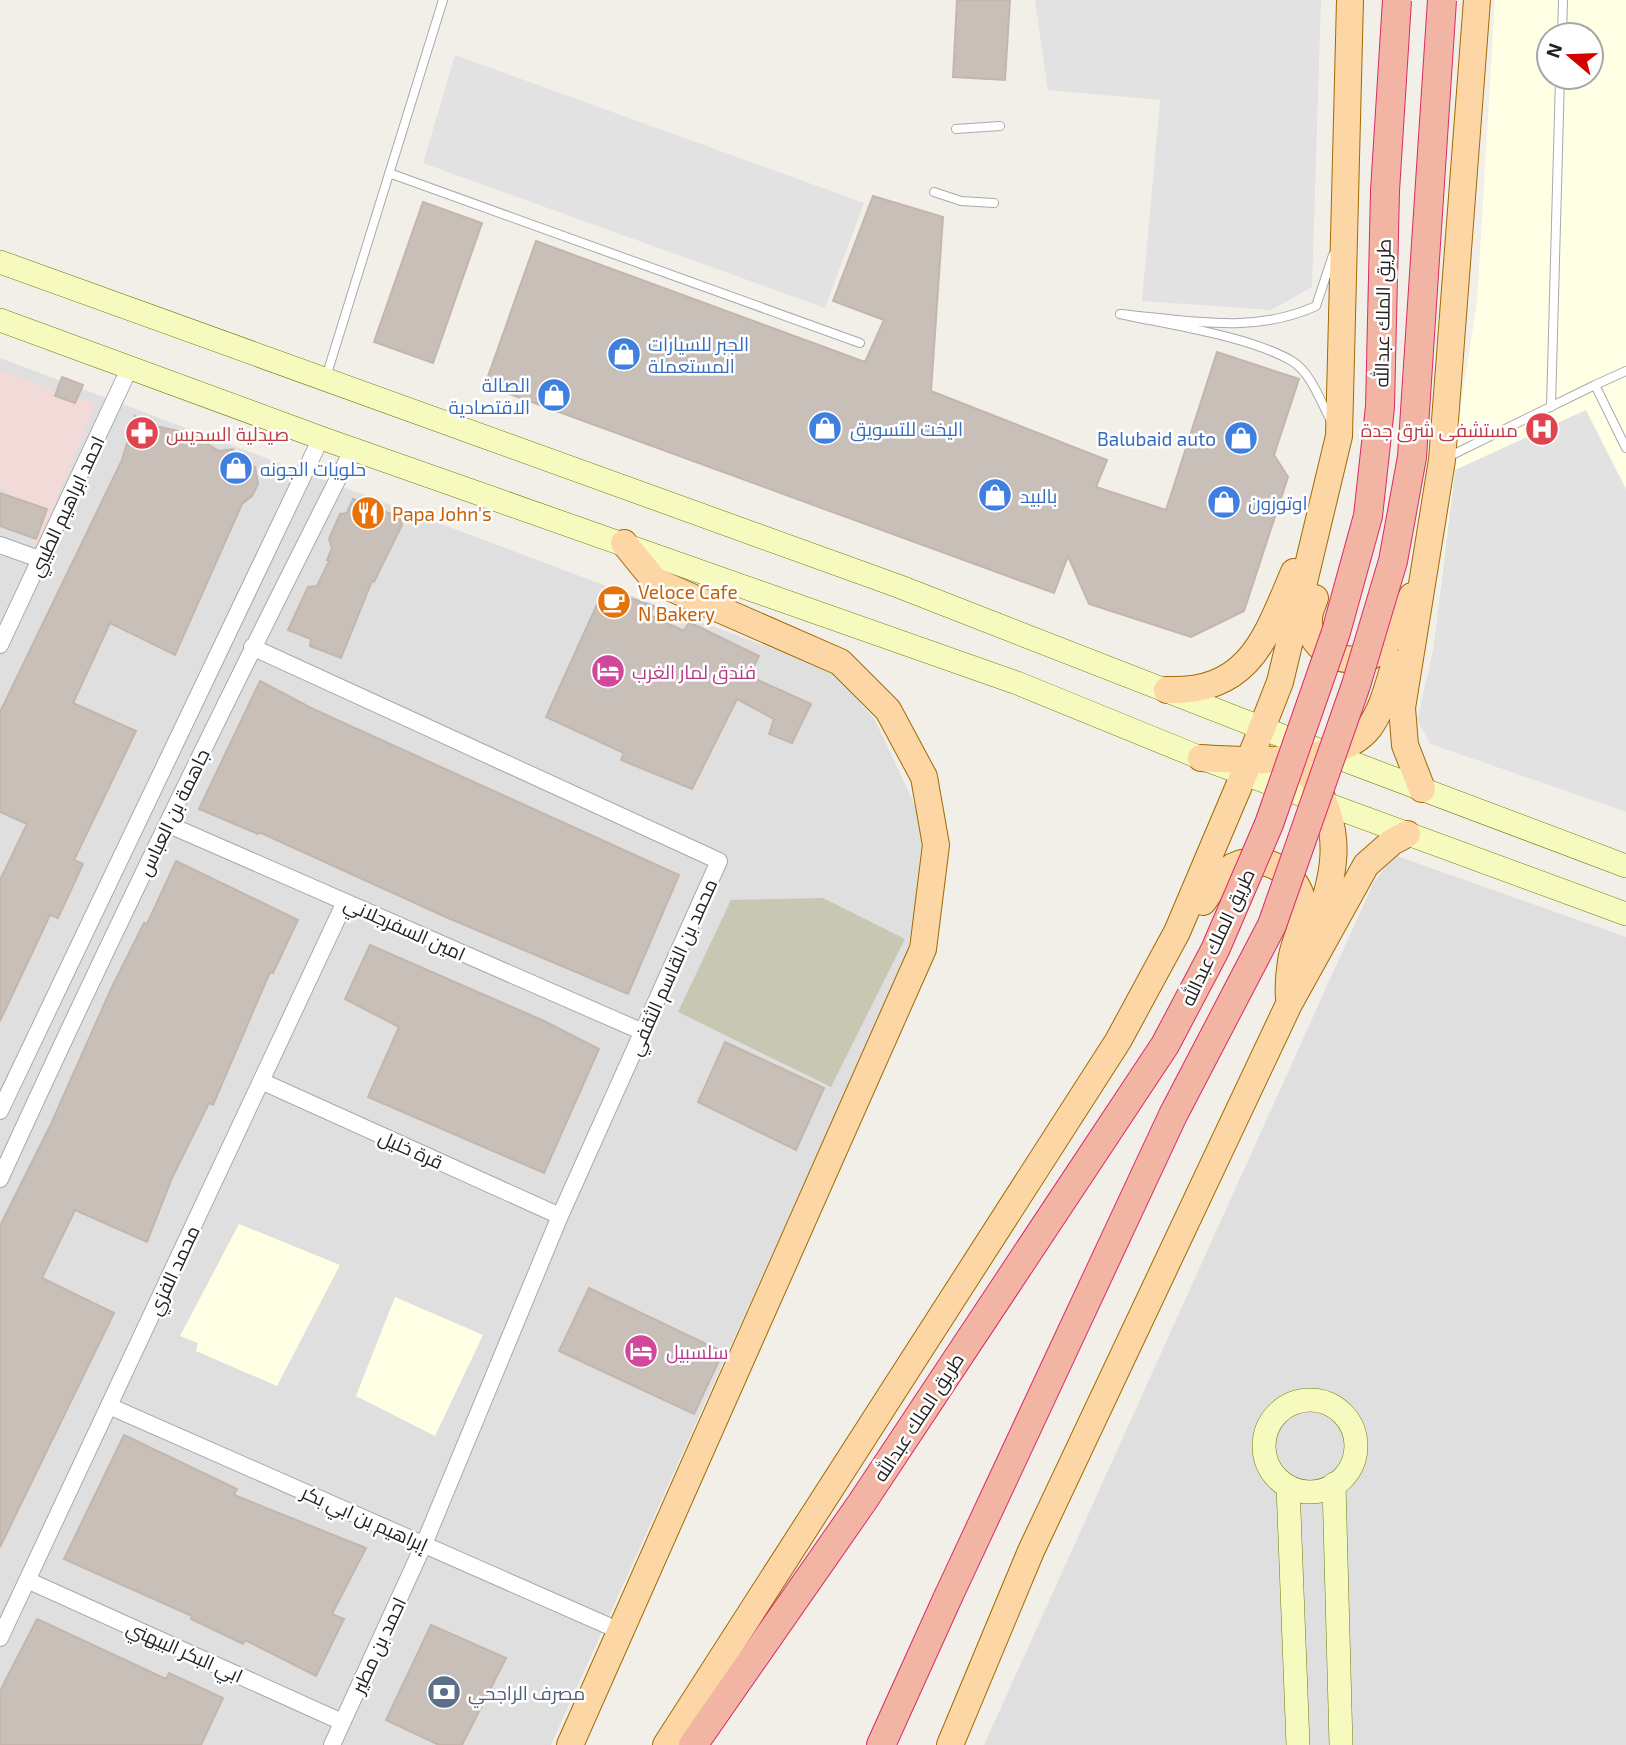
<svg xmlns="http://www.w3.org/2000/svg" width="1626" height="1745" font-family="'Exo 2',Cairo,sans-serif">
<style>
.residential{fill:#e0dfdf}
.commercial{fill:#f2dad9}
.education{fill:#ffffe5;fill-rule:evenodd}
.construction{fill:#c7c7b4}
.parking{fill:#e2e2e2}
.building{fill:#c7bfb8;stroke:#c4b6ab;stroke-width:2}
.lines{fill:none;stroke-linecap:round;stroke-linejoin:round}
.service-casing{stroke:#a9a9a9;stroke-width:10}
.minor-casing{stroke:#a9a9a9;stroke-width:18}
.secondary-casing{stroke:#707d05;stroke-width:24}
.primary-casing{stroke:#a06b00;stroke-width:28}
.trunk-casing{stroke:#dc2a67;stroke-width:30}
.service{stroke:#fff;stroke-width:8}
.minor{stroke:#fff;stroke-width:16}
.secondary{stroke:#f7fabf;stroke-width:23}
.primary{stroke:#fcd6a4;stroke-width:26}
.trunk{stroke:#f2b4a3;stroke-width:28}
.trunk-bridge-casing{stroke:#dc2a67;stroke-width:30;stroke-linecap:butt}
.trunk-bridge{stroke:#f2b4a3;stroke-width:28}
.labels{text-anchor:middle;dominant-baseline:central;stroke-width:5;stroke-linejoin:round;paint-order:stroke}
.street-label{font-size:19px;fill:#222;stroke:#fff}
.shop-label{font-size:19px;fill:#366cbe;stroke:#fff;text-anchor:start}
.health-label{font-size:19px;fill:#be3a42;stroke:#fff;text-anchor:end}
.food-label{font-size:19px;fill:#c56008;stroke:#fff;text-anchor:start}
.hotel-label{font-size:19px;fill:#b23c85;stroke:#fff;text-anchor:start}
.service-label{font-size:19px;fill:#4e5e75;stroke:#fff;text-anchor:start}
</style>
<rect width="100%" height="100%" fill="#f2efe9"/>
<!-- residential -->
<path class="residential" d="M 0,358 L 832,671 L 875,720 L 919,814 L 923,862 L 908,952 L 551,1745 L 0,1745 Z
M 1394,855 L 1626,937 L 1626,1745 L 984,1745 L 1373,884 Z"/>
<!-- commercial -->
<path class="commercial" d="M 0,371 L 95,404 L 37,548 L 0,484 Z"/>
<!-- education -->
<path class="education" d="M 1495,0 L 1626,0 L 1626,812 L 1430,744 L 1417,720 L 1433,650 L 1461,404 L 1477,303 ZM 1549,35 L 1591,35 L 1591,77 L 1549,77 Z
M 239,1224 L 340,1265 L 277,1386 L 196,1351 L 198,1343 L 180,1336 Z
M 395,1297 L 483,1335 L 435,1436 L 356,1396 Z"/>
<!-- construction -->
<path class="construction" d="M 823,898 L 905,939 L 831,1087 L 678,1012 L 731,900 Z"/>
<!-- parking -->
<path class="parking" d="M 1035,0 L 1321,0 L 1312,287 L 1271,310 L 1142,301 L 1160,100 L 1048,90 Z
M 455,55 L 864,203 L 825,308 L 423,163 Z
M 1586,410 L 1626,489 L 1626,812 L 1430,744 L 1417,720 L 1433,650 L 1455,470 Z"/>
<!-- building -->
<path class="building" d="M 957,0 L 1010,0 L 1005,80 L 953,77 Z
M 873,196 L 943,217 L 931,391 L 1107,460 L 1096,487 L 1166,510 L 1217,352 L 1299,379 L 1274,455 L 1288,477 L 1244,611 L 1191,637 L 1089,604 L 1068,556 L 1054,593 L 485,385 L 536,241 L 865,362 L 884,320 L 833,301 Z
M 423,202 L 482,223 L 433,363 L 374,342 Z
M 62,377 L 83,385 L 75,403 L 55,396 Z
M 135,416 L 152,428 L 160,427 L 191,434 L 219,451 L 233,449 L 236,455 L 255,467 L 258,484 L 252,496 L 242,504 L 175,655 L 110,623 L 73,703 L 136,731 L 74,860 L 83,864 L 58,918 L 50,915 L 0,1021 L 0,880 L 27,824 L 0,812 L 0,712 L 122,460 Z
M 0,493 L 47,509 L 36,539 L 0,526 Z
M 353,499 L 399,517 L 402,525 L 374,582 L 372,581 L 341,658 L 310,646 L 311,639 L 288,630 L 308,587 L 317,586 L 329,561 L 327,560 L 332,548 L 329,539 L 340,514 L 347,513 Z
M 604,589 L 654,606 L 650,615 L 684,631 L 689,622 L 759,656 L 749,676 L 811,704 L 792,743 L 769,734 L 774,719 L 737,699 L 692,789 L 621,760 L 624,753 L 546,717 Z
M 260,681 L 313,709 L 679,875 L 628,994 L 448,918 L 259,832 L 258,834 L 199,809 Z
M 176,861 L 298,920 L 273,973 L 270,972 L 213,1105 L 209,1103 L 172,1178 L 147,1242 L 75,1210 L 42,1278 L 114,1313 L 0,1547 L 0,1226 L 51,1124 L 111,989 L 144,923 L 147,924 Z
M 370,945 L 542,1020 L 599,1049 L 544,1173 L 368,1097 L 399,1027 L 345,999 Z
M 725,1042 L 824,1088 L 796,1150 L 698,1102 Z
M 589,1288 L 723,1352 L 694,1414 L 559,1351 Z
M 124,1435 L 237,1489 L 234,1495 L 366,1548 L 332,1614 L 344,1619 L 316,1676 L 245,1640 L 243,1644 L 191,1619 L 192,1616 L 64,1559 Z
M 37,1619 L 166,1679 L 169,1673 L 223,1698 L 201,1745 L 0,1745 L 0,1691 Z
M 431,1625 L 506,1658 L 462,1745 L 439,1745 L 386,1720 Z"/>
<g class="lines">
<!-- service casing -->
<g class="service-casing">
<path id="service" d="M 1562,35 L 1563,0
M 956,129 L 1000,126
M 389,173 L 860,343
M 934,192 L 961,201 L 994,203
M 326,377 L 443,0
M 1595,385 L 1626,371
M 1551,407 L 1560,77
M 1330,419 C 1320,400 1311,373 1292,361 C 1249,336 1170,325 1120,314 C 1186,320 1253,335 1316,306 L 1333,255
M 1448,457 L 1595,385 L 1626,448"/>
</g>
<!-- minor casing -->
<g class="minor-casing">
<path id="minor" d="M 0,545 L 42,560
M 0,645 L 130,367
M 252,647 L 719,861 L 560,1216 L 424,1544 L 332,1745
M 167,824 L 643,1032
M 261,1081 L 560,1216
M 0,1111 L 321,438
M 0,1179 C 112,933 231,690 353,449
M 109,1406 L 620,1631
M 27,1580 L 342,1722
M 0,1638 L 345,902"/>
</g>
<!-- secondary casing -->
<g class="secondary-casing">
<path id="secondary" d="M 0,262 L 898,586 L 1326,753 L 1626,866
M 0,320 L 321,438 L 1017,683 L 1201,758 L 1626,914
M1264 1446a46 46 0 1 1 92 0a46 46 0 1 1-92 0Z
M 1334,1484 L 1341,1745
M 1288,1486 L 1298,1745"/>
</g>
<!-- primary casing -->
<g class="primary-casing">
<path id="primary" d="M 1315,598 C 1313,604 1309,612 1309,619 C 1307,653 1353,671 1378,652 C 1394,639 1402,614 1412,596
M 1167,690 C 1250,693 1266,637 1294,572
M 1201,758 C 1247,761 1338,767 1369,728 C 1383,709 1388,685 1395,663
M 1311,777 C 1346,834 1335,874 1314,933
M 1422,789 L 1405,745 L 1402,708 L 1442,460 L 1477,0
M 1203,902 C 1218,880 1228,858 1260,862 C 1285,864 1305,888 1303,914 C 1302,930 1293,945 1291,961 C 1289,974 1288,986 1289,999
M 570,1745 L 923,949 L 936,845 L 924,777 L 888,710 L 840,662 L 655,581 L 624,543
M 666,1745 L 1118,1041 L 1177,932 L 1244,774 L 1280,682 L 1339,436 L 1350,0
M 950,1745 L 1031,1551 L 1289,1004 L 1366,865 L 1392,842 L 1407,834"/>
</g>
<!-- trunk casing -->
<g class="trunk-casing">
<path id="trunk" d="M 693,1745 L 863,1501
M 881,1745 L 948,1597"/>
</g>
<!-- service -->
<use href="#service" class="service"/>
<!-- minor -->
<use href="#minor" class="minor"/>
<!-- secondary -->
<use href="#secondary" class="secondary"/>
<!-- primary -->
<use href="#primary" class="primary"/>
<!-- trunk -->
<use href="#trunk" class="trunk"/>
<!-- trunk-bridge casing -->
<g class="trunk-bridge-casing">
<path id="trunk-bridge" d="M 863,1501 L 1165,1045 L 1215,950 L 1269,824 L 1336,632 L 1368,516 L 1380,407 L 1385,191 L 1397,0
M 948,1597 L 1173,1115 L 1272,925 L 1356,685 L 1393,561 L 1412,457 L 1442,0"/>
</g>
<!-- trunk-bridge -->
<use href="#trunk-bridge" class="trunk-bridge"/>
</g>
<!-- icons -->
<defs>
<g id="shop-disc" transform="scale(1.75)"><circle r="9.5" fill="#3f7fe0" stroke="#fff"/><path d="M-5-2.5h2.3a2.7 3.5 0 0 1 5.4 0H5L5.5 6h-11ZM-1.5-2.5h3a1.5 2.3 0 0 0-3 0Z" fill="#fff"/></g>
<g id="hospital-disc" transform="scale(1.75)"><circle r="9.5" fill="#e0444e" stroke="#fff"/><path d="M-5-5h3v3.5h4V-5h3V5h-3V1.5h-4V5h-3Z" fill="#fff"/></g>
<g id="pharmacy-disc" transform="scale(1.75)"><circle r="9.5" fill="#e0444e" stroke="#fff"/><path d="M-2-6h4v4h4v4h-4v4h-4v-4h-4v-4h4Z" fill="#fff"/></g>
<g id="restaurant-disc" transform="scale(1.75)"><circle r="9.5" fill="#e8710a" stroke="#fff"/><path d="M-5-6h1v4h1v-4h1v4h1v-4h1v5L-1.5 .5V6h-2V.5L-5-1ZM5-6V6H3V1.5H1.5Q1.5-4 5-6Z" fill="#fff"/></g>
<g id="cafe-disc" transform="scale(1.75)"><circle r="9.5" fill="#e8710a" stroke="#fff"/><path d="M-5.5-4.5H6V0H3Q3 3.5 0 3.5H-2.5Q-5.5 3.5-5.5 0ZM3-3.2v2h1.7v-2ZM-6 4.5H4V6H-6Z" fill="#fff"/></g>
<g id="hotel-disc" transform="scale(1.75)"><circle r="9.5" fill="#d1479c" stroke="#fff"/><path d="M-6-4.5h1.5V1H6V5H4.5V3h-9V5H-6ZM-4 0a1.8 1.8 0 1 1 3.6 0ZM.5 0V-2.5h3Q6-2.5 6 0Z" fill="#fff"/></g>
<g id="bank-disc" transform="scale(1.75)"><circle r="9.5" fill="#5c6f8a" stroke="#fff"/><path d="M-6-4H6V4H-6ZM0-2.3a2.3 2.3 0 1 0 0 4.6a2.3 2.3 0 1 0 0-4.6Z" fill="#fff"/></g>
</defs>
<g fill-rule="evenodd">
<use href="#shop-disc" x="624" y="354"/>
<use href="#shop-disc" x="554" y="395"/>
<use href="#shop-disc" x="825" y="428"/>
<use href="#hospital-disc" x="1542" y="429"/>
<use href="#pharmacy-disc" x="142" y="433"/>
<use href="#shop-disc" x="1241" y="438"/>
<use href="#shop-disc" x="236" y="468"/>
<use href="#shop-disc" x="995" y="495"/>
<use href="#shop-disc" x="1224" y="502"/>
<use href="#restaurant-disc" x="368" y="513"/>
<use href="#cafe-disc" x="614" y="602"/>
<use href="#hotel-disc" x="608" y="671"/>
<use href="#hotel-disc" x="641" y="1351"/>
<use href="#bank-disc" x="444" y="1692"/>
</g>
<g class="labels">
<!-- street labels -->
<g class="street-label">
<text transform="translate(1382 313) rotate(-89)">طريق الملك عبدالله</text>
<text transform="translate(66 506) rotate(-65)">احمد ابراهيم الطيبي</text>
<text transform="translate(173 812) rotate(-64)">جاهمة بن العباس</text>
<text transform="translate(405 928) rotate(24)">امين السفرجلاني</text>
<text transform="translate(1217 937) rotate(-65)">طريق الملك عبدالله</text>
<text transform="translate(672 967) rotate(-66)">محمد بن القاسم الثقفي</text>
<text transform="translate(411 1149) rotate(24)">قرة خليل</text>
<text transform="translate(173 1270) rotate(-65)">محمد الفزي</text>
<text transform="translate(918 1417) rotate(-57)">طريق الملك عبدالله</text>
<text transform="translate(365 1518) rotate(24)">إبراهيم بن ابي بكر</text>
<text transform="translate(378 1645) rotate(-65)">احمد بن مطير</text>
<text transform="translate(185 1651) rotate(24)">ابي البكر البيهني</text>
</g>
<!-- shop labels -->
<g class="shop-label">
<text x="648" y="343">الجبر للسيارات<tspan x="648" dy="22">المستعملة</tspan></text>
<text x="530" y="384" text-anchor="end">الصالة<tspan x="530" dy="22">الاقتصادية</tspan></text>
<text x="850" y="428">اليخت للتسويق</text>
<text x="1216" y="438" text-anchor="end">Balubaid auto</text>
<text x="260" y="468">حلويات الجونه</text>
<text x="1020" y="495">بالبيد</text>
<text x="1248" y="502">اوتوزون</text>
</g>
<!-- health labels -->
<g class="health-label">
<text x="1518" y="429">مستشفى شرق جدة</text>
<text x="166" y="433" text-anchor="start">صيدلية السديس</text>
</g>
<!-- food labels -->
<g class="food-label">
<text x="392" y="513">Papa John's</text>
<text x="638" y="591">Veloce Cafe<tspan x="638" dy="22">N Bakery</tspan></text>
</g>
<!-- hotel labels -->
<g class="hotel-label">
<text x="632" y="671">فندق لمار الغرب</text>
<text x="666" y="1351">سلسبيل</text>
</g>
<!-- service labels -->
<g class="service-label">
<text x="468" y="1692">مصرف الراجحي</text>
</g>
</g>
<!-- north arrow -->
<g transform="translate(1570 56) rotate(289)"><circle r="33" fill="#ffffff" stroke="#a7a7a7" stroke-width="2"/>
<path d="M0-5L12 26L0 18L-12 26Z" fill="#d40000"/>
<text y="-10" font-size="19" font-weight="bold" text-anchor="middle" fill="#222222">N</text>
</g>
</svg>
